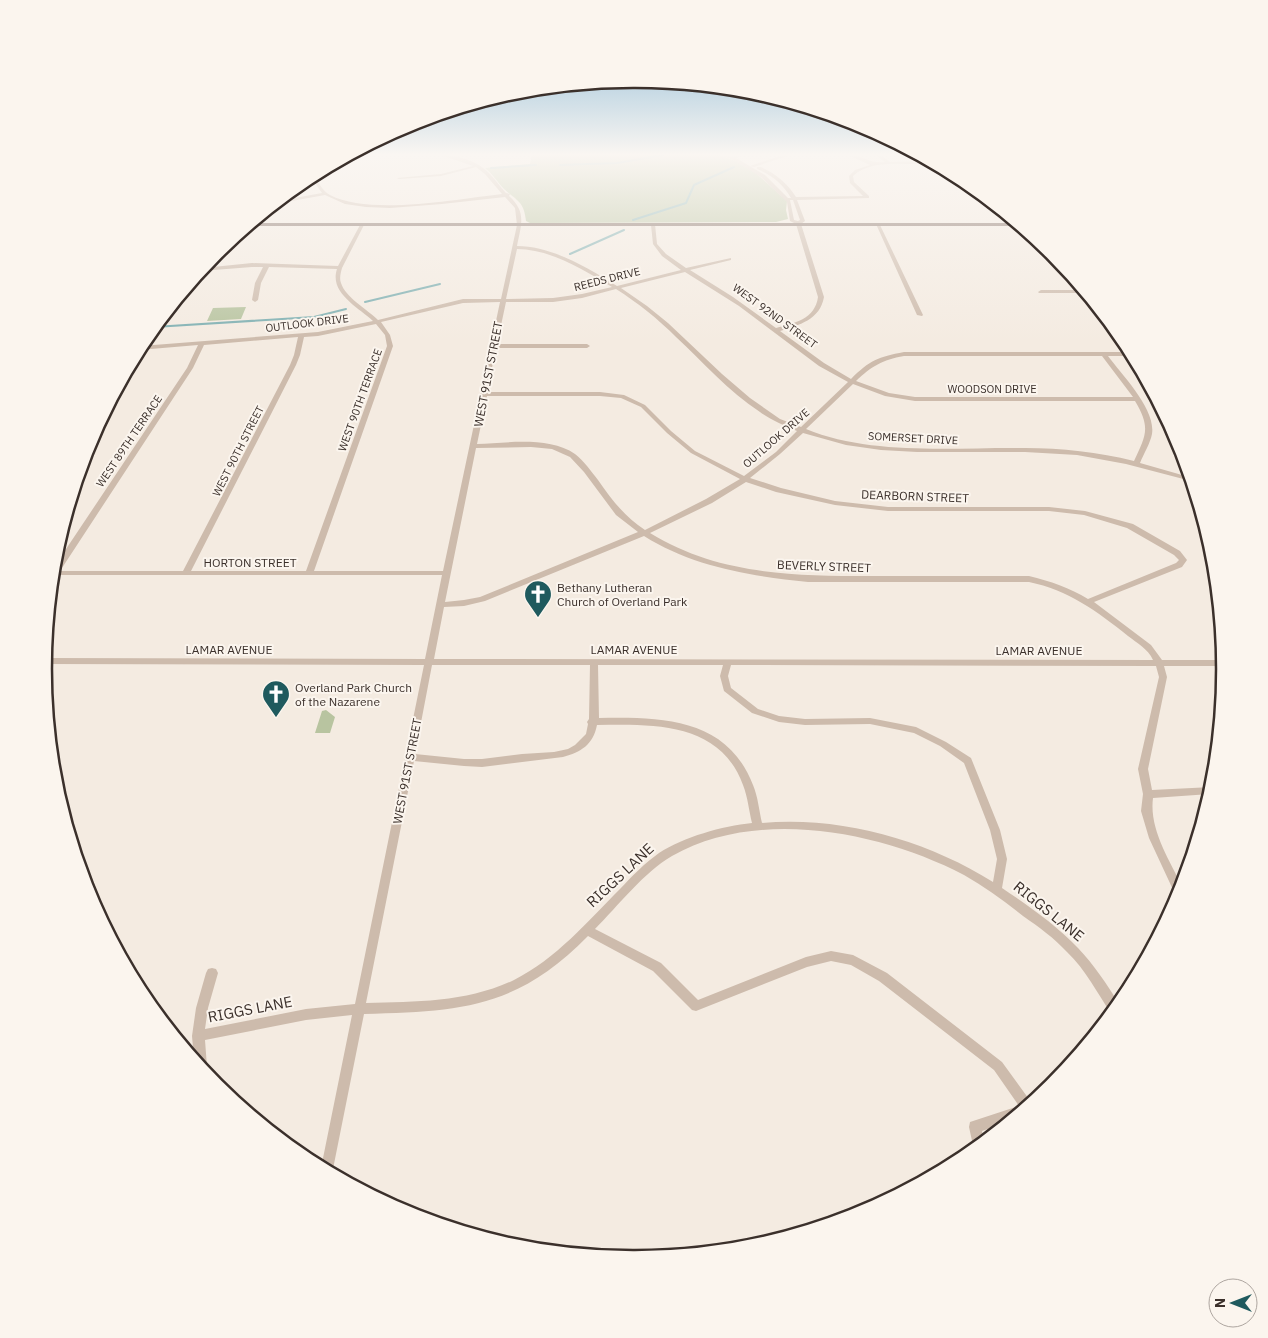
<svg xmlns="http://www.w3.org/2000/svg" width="1268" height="1338" font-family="'IBM Plex Sans',sans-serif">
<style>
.green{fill:#b8c4a0}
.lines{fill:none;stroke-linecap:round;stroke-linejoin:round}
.stream{stroke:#7fb0b2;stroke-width:2}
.minor{fill:#cdbbac;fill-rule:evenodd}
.major{fill:#7d675c;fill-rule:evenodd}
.labels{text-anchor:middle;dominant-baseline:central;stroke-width:4;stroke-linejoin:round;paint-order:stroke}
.far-street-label{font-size:11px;fill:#3b302b;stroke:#fbf5ee}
.street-label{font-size:12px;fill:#3b302b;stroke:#fbf5ee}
.poi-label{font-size:12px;fill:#3b302b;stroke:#fbf5ee;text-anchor:start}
.near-street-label{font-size:15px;fill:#3b302b;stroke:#fbf5ee}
.rim{fill:none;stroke:#3b302b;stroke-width:2.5}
</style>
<rect width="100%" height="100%" fill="#f4ebe1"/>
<!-- green -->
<path class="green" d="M 532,155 L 719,155 L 736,161 L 757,174 L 787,201 L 786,210 L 788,219 L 776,222 L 530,223 L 526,221 C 524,201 517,201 504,189 C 497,182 493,174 485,168 L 530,164 Z
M 246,307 L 241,319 L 207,321 L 213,308 Z
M 326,710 L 335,717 L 330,733 L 315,733 L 322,711 Z"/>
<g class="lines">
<!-- stream -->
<path class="stream" d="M 560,165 L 617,163 L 663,155
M 491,168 L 536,165
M 633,220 L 686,203 L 694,185 L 734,167
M 570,254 L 624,230
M 365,302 L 440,284
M 154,327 L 314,317 L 346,309"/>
<!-- minor -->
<path class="minor" d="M 371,155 L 377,155 L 373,157 Z
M 441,155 C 458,155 478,161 490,174 C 496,180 500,187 506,193 L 510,194 L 509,196 C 527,212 521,225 517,246 C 552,246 588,268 617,286 L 681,270 L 662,256 L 653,244 L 651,225 L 655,224 L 657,244 L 666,254 L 686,268 L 731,258 L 731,260 L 690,270 L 733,297 L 776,328 C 795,323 815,319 818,297 L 796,224 L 790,221 L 787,202 L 761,177 L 731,159 L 719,155 L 732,157 L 746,155 L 736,158 L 765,175 L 788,198 L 791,198 C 783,184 772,175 757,169 L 757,167 L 761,167 C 776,174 787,183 796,197 L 863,196 L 850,183 L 849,176 L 855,170 L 870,165 L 848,155 C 863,155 869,164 885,162 L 876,155 L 881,155 L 890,162 L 929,161 L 933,163 C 908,167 874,157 853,176 L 854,182 L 869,196 L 869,198 L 797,200 L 805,221 L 801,224 L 824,297 C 820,320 799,325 780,331 L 824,363 L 851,379 C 870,360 878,357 904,352 L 1131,352 L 1133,356 L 1108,356 C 1122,375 1156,409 1152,434 C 1150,444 1144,453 1140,463 L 1189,477 L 1191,481 L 1126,464 L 1077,455 L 1025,452 L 917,452 L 881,450 L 846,445 L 803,433 L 780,454 L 750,478 L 781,488 L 835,501 L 888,507 L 1049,507 L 1085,511 L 1133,524 L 1180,551 L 1187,560 L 1182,567 L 1094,602 L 1151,645 L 1162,660 L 1223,660 L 1224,666 L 1164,666 L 1167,677 L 1148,769 L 1152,790 L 1212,787 L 1210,794 L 1153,798 C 1149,829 1169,859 1182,886 L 1178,898 L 1175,894 L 1149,838 L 1141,811 L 1143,794 L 1138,769 L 1159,677 L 1156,666 L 731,665 L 728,676 L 731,688 L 758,709 L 779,716 L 805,719 L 870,718 L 916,727 L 946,742 L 971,758 L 1000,830 L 1007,859 L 1002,888 C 1029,906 1056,925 1078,948 C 1094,965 1107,984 1119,1004 L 1111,1013 C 1097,993 1086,970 1067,952 C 1054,938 1039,927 1023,916 C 1004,901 985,887 964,875 C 881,832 758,807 672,856 C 644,872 618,906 595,929 L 661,963 L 698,1000 L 806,957 L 831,951 L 853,955 L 887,973 L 1002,1062 L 1031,1102 L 1008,1122 L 982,1131 L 984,1141 L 974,1150 L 969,1127 L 970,1122 L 1019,1106 L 994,1070 L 879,981 L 851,965 L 831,961 L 807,967 L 696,1011 L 692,1010 L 653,971 L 588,936 C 516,1009 461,1011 364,1014 L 332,1174 L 321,1168 L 352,1015 L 306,1020 L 205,1040 L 207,1067 L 204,1072 L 194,1059 L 192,1036 L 196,1008 L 206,973 L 208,969 L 212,968 L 216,969 L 218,973 L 208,1008 L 205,1029 L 306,1009 L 355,1004 L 424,665 L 44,664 L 45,658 L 425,659 L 442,575 L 53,575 L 54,567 L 187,368 L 198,345 L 139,350 L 141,346 L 318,332 L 373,321 C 358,307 329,293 337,269 L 269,267 L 261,283 L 258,300 L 255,302 L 252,300 L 255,283 L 263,267 L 252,267 L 201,271 L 203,268 L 252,263 L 338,266 L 360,225 L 362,224 L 364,225 L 342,268 C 341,272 339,278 341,283 C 345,297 368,310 378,320 L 463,299 L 501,299 L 517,225 L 515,208 L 505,197 L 442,204 L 390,208 L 366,207 L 345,204 L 325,195 L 275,204 L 278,201 L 322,193 L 310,176 L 314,174 C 318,181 322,191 330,195 C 370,216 457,199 502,194 L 485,174 L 476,167 L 441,176 L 399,179 L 397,178 L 441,174 L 473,166 ZM 790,200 L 793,200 L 800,220 L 798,221 L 794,220 ZM 517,249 C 550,249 584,270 612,287 L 582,294 L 553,298 L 506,299 ZM 685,272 L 739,306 L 819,366 L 848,382 L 801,427 L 780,419 L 750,398 L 722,374 L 668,323 L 647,306 L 621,288 ZM 616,289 C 638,303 658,319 676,337 C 703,362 728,391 760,412 C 771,420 784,425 797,431 L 776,452 L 744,476 L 695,451 L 671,431 L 645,405 L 624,395 L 600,392 L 487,392 L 496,348 L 587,348 L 590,346 L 587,344 L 497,344 L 506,302 L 553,302 L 582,298 ZM 500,302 L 443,571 L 314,571 L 393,346 L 390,335 L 381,322 L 463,303 ZM 376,324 L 385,335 L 387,346 L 306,571 L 191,571 L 296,365 L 300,355 L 304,337 L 318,336 ZM 298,337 L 294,355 L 290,365 L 183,571 L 60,571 L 193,368 L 204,345 ZM 904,356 L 1102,356 L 1133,397 L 915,397 L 889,393 L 856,381 C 872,366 882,360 904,356 ZM 853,384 L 885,396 L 915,401 L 1135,401 C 1151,428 1146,435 1134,461 C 1098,452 1062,448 1025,448 C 955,447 871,456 806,429 ZM 487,396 L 600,396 L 621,398 L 641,407 L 667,433 L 691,453 L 740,479 L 706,499 L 645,530 C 625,517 611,499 598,480 C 591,471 584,461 575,454 C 549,436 506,443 477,444 ZM 531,447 L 552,449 L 570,457 L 584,472 L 616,515 L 638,532 L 480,597 L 464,600 L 445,602 L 476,448 ZM 746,482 L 776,492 L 835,505 L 888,511 L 1049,511 L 1084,515 L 1127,528 L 1174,555 L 1179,560 L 1176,563 L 1088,599 C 1070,588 1050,581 1029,576 C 982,576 936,576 889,576 C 806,576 723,578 650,533 L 712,503 ZM 644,536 C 693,567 751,576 808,582 L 1029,582 C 1068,590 1097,611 1128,636 C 1137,643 1148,649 1153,660 L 434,659 L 444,607 L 464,606 L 485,601 ZM 432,665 L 590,665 L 589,719 L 587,722 L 588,724 L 586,734 L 575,745 L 568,749 L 554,752 L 522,754 L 482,759 L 464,759 L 415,754 ZM 598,665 L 723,665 L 720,676 L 724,691 L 752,713 L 779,722 L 805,725 L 870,724 L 914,733 L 940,746 L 964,763 L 990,830 L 997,859 L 993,882 C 926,840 841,816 762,823 C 759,810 758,797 753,785 C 727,717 660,717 599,718 ZM 597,725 C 654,724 720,722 743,785 C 748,798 749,811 752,823 C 722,826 684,837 659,853 C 645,863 632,876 620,889 C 588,921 556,959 514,980 C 468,1002 417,1002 366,1003 L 414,761 L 464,766 L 482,767 L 563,757 C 581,752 593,745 597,725 Z
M 783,155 L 790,155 L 754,167 L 750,166 Z
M 876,224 L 880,225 L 923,315 L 922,316 L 917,315 Z
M 1041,290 L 1083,290 L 1086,293 L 1039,293 L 1038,292 Z"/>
<!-- major -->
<path class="major" d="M 251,223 L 1017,223 L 1021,226 L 247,226 Z"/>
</g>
<!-- sky -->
<linearGradient id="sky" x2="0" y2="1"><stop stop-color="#7eb2d2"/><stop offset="0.45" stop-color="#faf6f2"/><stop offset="1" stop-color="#faf6f2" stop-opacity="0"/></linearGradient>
<rect width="1268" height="343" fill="url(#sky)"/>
<!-- icons -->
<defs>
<g id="church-pin" transform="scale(1.4375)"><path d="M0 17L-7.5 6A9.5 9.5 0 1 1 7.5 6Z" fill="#1f5a5e" stroke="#fbf5ee"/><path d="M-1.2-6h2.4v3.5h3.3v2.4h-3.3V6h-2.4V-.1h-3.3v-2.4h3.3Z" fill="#fff"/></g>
</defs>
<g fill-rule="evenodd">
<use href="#church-pin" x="538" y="594"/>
<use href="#church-pin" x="276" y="694"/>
</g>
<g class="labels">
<!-- far-street labels -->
<g class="far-street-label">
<text transform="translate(607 279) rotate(-14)">REEDS DRIVE</text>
<text transform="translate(775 316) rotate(36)">WEST 92ND STREET</text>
<text transform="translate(307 323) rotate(-7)">OUTLOOK DRIVE</text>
<text x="992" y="389">WOODSON DRIVE</text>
<text transform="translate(360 400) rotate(-70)">WEST 90TH TERRACE</text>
<text transform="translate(776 438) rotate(-41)">OUTLOOK DRIVE</text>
<text transform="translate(913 438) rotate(3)">SOMERSET DRIVE</text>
<text transform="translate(129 441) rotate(-56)">WEST 89TH TERRACE</text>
<text transform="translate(238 451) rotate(-63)">WEST 90TH STREET</text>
</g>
<!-- street labels -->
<g class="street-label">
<text transform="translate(488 374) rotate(-79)">WEST 91ST STREET</text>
<text transform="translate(915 496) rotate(2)">DEARBORN STREET</text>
<text x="250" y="562">HORTON STREET</text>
<text transform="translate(824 566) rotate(2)">BEVERLY STREET</text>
<text x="229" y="649">LAMAR AVENUE</text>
<text x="634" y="649">LAMAR AVENUE</text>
<text x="1039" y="650">LAMAR AVENUE</text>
<text transform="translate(407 771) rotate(-79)">WEST 91ST STREET</text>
</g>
<!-- poi labels -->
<g class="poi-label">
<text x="557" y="587">Bethany Lutheran<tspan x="557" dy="14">Church of Overland Park</tspan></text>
<text x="295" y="687">Overland Park Church<tspan x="295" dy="14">of the Nazarene</tspan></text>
</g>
<!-- near-street labels -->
<g class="near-street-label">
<text transform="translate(620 875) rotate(-43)">RIGGS LANE</text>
<text transform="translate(1049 911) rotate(39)">RIGGS LANE</text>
<text transform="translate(250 1009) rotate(-11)">RIGGS LANE</text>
</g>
</g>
<!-- crop -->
<path d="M0 0H1268V1338H0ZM633 88H635A581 581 0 0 1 1216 669V669A581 581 0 0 1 635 1250H633A581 581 0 0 1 52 669V669A581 581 0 0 1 633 88Z" fill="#fbf5ee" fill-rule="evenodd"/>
<path class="rim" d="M633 88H635A581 581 0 0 1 1216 669V669A581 581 0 0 1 635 1250H633A581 581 0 0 1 52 669V669A581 581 0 0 1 633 88Z"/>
<!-- north arrow -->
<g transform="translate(1233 1303) rotate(270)"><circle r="24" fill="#fbf5ee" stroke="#aea6a0"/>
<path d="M0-4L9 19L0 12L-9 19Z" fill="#1f5a5e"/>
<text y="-8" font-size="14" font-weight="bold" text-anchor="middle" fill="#3b302b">N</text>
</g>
</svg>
